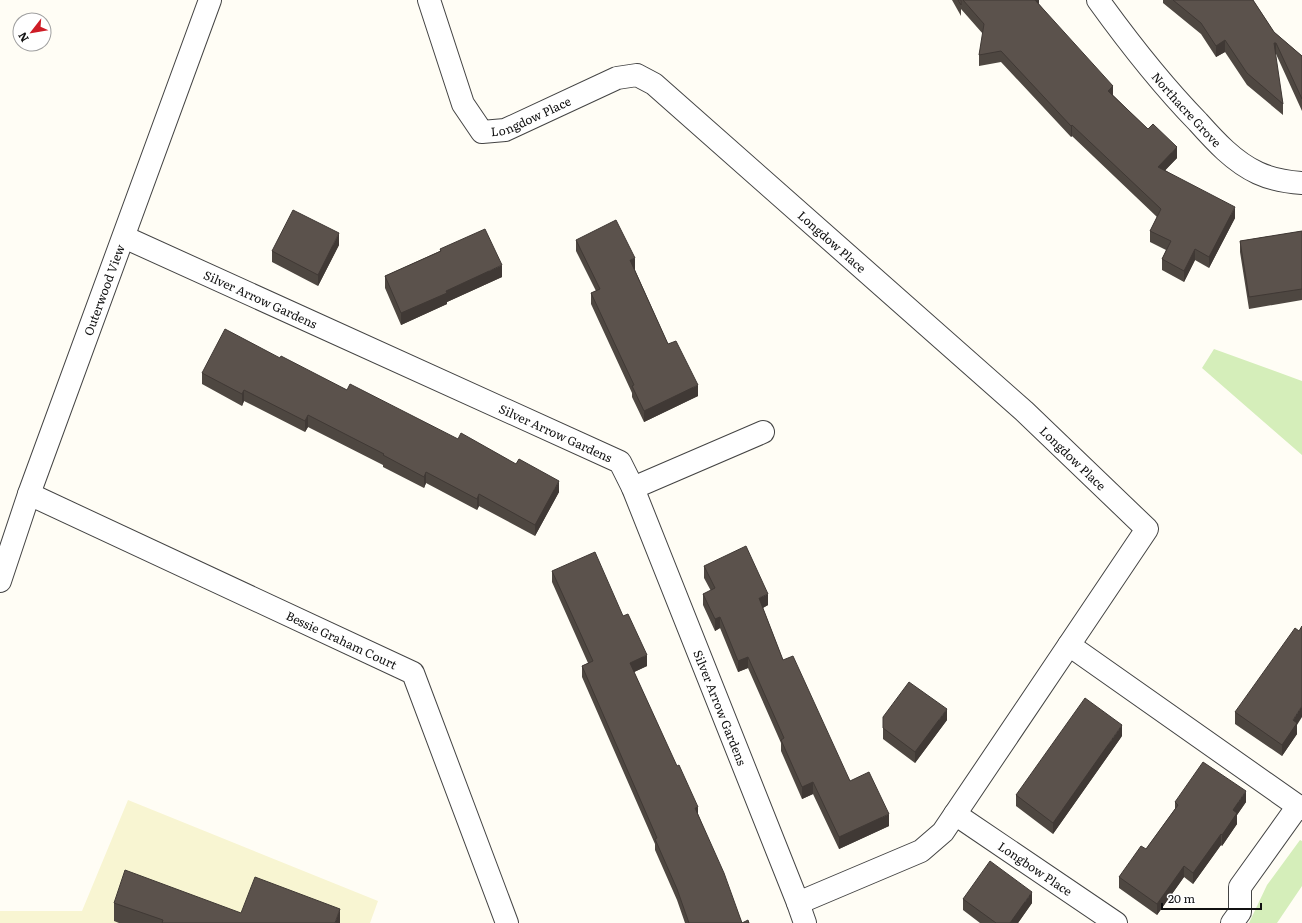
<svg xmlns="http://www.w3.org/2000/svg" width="1302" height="923" font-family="Literata,serif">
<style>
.farmland{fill:#f8f5d2}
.green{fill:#d5eeba}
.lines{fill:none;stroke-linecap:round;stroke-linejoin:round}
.minor-casing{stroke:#444;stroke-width:24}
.minor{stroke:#fff;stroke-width:22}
.wall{fill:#4e4741}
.shaded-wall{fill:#403935}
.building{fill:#5b524c;stroke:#403935}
.labels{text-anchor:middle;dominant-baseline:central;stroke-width:4;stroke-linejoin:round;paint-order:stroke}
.street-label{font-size:12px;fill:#111;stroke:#fff}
</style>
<rect width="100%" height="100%" fill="#fffdf5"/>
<!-- farmland -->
<path class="farmland" d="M 128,800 L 378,901 L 370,923 L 0,923 L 0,911 L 82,911 Z"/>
<!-- green -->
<path class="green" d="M 1214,349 L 1302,381 L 1302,455 L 1202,368 Z
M 1300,840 L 1302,841 L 1302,886 L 1277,923 L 1249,923 L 1267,885 Z"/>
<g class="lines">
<!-- minor casing -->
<g class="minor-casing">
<g id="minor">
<path id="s1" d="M 429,0 L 463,104 L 482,132 L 505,130 L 617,78 L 637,75 L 654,84 L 1024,411 L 1147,529 L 1069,645"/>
<path id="s2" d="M 1098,0 C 1129,43 1161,84 1198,122 C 1215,141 1234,162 1258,173 C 1271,179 1288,182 1302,183"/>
<path id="s3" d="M 124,237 L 620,462 L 633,488 L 798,903"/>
<path d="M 633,488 L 763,432"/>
<path id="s4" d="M 29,494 L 413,673 L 507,923"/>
<path id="s5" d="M 0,581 L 29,494 L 210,0"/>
<path id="s6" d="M 955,814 L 1116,923"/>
<path d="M 805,923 L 798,903 L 921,851 L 943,832 L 1069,645 L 1302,809"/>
<path d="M 1232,923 L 1240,912 L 1240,887 L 1298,806"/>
</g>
</g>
<!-- minor -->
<use href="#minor" class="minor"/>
</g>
<!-- wall -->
<path class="wall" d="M 952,0 L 1039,0 L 1039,4 L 1113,95 L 1177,158 L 1165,170 L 1235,218 L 1209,268 L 1195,260 L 1184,282 L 1162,270 L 1162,259 L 1166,250 L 1150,242 L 1150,231 L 1157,217 L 1072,136 L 1071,137 L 1001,62 L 979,66 L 979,55 L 983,34 L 961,9 L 961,16 Z
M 1163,0 L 1253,0 L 1274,32 L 1302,56 L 1302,111 L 1276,54 L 1275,54 L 1283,104 L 1283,115 L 1247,85 L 1225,52 L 1216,57 L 1201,34 L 1163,3 Z
M 1302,231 L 1302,300 L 1249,309 L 1240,252 L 1240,241 Z
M 576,240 L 635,269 L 635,270 L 668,344 L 698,396 L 644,422 L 632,397 L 632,393 L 591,304 L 591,293 L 596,291 L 576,251 Z
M 339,245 L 318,286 L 272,262 L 272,251 Z
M 440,249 L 502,277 L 447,302 L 447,304 L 401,325 L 385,288 L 385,276 L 440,251 Z
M 280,358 L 559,492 L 535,536 L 479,506 L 477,510 L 426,483 L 424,488 L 383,467 L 383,465 L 308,427 L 305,432 L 244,401 L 242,406 L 202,384 L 202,373 Z
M 704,566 L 768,605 L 763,608 L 783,660 L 850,781 L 889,826 L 839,849 L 813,794 L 802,799 L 781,751 L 781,743 L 748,668 L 738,672 L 720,628 L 715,631 L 703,605 L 703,594 L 711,591 L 704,578 Z
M 552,571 L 623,616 L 647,666 L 634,672 L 698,814 L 742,923 L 749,923 L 685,923 L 677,900 L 655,850 L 655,844 L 582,677 L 582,666 L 588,663 L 552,582 Z
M 1235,712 L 1297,725 L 1297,734 L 1282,756 L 1235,724 Z
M 883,717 L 947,720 L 915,763 L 883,739 Z
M 1122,736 L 1053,834 L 1016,806 L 1016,795 Z
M 1175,802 L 1246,802 L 1237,815 L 1237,824 L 1222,846 L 1221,845 L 1193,884 L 1184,877 L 1157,915 L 1119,888 L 1119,877 L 1146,849 L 1175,809 Z
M 963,899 L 1032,903 L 1018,923 L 980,923 L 963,910 Z
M 114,903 L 241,913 L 340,923 L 119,923 L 114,921 Z"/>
<!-- shaded-wall -->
<path class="shaded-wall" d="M 1034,0 L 1039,0 L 1039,6 Z
M 1225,40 L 1225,52 L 1216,57 L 1216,46 Z
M 1274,43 L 1276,43 L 1276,54 L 1274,55 Z
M 1113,86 L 1113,97 L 1108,91 Z
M 1072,125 L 1072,136 L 1071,137 L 1071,126 Z
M 1177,147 L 1177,158 L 1158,178 L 1158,167 Z
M 1235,207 L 1235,218 L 1209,268 L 1209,257 Z
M 339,233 L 339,245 L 318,286 L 318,275 Z
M 1195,249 L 1195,260 L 1184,282 L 1184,271 Z
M 635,258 L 635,269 L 630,272 L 630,260 Z
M 502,265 L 502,277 L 447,302 L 447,304 L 401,325 L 401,313 L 446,291 Z
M 698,385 L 698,396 L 644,422 L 644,411 Z
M 244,390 L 244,401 L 242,406 L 242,394 Z
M 308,415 L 308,427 L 305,432 L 305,421 Z
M 426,472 L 426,483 L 424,488 L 424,477 Z
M 559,481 L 559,492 L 535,536 L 535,525 Z
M 479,494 L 479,506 L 477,510 L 477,499 Z
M 768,594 L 768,605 L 759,610 L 759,598 Z
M 720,617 L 720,628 L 715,631 L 715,619 Z
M 647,655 L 647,666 L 630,674 L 630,663 Z
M 748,657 L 748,668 L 738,672 L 738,661 Z
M 1302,706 L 1302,717 L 1297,725 L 1297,734 L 1282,756 L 1282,745 L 1293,720 Z
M 947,709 L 947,720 L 915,763 L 915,752 Z
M 1122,725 L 1122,736 L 1053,834 L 1053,823 Z
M 813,782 L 813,794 L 802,799 L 802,787 Z
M 1246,791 L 1246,802 L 1237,815 L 1237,824 L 1222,846 L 1222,835 L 1233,810 Z
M 698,807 L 698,818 L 695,808 Z
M 889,814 L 889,826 L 839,849 L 839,837 Z
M 1221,834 L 1221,845 L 1193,884 L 1193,873 Z
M 1184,866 L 1184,877 L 1157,915 L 1157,904 Z
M 1032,892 L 1032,903 L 1018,923 L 1010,923 Z
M 340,909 L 340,923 L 335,923 Z"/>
<!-- building -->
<path class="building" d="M 958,0 L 961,0 L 961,5 Z
M 963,0 L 1035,0 L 1113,86 L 1108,91 L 1148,129 L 1153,124 L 1177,147 L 1158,167 L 1235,207 L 1209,257 L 1195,249 L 1184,271 L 1162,259 L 1171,241 L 1150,231 L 1161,209 L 1072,125 L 1071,126 L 1001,51 L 979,55 L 984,24 Z
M 1173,0 L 1253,0 L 1274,32 L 1302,56 L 1302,99 L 1276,43 L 1274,43 L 1283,104 L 1247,73 L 1225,40 L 1216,46 L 1201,23 Z
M 293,210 L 339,233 L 318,275 L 272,251 Z
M 616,220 L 635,258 L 630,260 L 668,344 L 676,341 L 698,385 L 644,411 L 632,386 L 634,385 L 591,293 L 600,289 L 576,240 Z
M 485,229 L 502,265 L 446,291 L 447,293 L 401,313 L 385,276 L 441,251 L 440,249 Z
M 1302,231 L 1302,289 L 1249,297 L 1240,241 Z
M 225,329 L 280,358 L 281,356 L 347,390 L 350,384 L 458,439 L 461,433 L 516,464 L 519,459 L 559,481 L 535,525 L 479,494 L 477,499 L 426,472 L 424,477 L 383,455 L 384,454 L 308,415 L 305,421 L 244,390 L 242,394 L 202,373 Z
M 746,546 L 768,594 L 759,598 L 783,660 L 793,656 L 850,781 L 869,772 L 889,814 L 839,837 L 813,782 L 802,787 L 781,740 L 784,738 L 748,657 L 738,661 L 720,617 L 715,619 L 703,594 L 715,588 L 704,566 Z
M 595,552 L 623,616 L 628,614 L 647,655 L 630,663 L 677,766 L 679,765 L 698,807 L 695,808 L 724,873 L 742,923 L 748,920 L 749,923 L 689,923 L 677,889 L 655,839 L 657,838 L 582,666 L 593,661 L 552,571 Z
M 1302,626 L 1302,706 L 1293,720 L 1297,723 L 1282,745 L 1235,712 L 1295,628 L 1299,631 Z
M 909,682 L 947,709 L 915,752 L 883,728 L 883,717 Z
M 1085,698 L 1122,725 L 1053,823 L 1016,795 Z
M 1203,762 L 1246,791 L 1233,810 L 1237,813 L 1222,835 L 1221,834 L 1193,873 L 1184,866 L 1157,904 L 1119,877 L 1141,846 L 1146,849 L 1178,805 L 1175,802 Z
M 990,861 L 1032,892 L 1010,923 L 996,923 L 963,899 Z
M 125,870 L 241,913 L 255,877 L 340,909 L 335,923 L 162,923 L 163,920 L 114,903 Z"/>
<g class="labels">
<!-- street labels -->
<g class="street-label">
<text stroke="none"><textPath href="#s2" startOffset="141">Northacre Grove</textPath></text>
<text stroke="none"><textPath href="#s1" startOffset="195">Longdow Place</textPath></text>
<text stroke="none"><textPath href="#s1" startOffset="567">Longdow Place</textPath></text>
<text stroke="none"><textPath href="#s5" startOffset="309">Outerwood View</textPath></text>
<text stroke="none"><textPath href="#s3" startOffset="150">Silver Arrow Gardens</textPath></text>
<text stroke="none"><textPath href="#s3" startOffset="474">Silver Arrow Gardens</textPath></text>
<text stroke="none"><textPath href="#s1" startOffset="891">Longdow Place</textPath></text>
<text stroke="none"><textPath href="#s4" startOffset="345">Bessie Graham Court</textPath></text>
<text stroke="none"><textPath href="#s3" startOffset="810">Silver Arrow Gardens</textPath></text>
<text stroke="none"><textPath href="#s6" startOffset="97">Longbow Place</textPath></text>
</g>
</g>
<!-- north arrow -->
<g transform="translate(32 32) rotate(239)"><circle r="19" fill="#ffffff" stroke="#a0a0a0"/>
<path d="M0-3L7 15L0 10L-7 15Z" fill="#ce1c26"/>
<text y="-6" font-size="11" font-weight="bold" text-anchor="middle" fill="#111111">N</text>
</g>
<!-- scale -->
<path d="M1162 903v6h99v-6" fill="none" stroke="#111111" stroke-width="2"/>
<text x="1168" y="903" font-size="12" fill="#111111" stroke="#ffffff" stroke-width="3" paint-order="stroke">20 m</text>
</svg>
